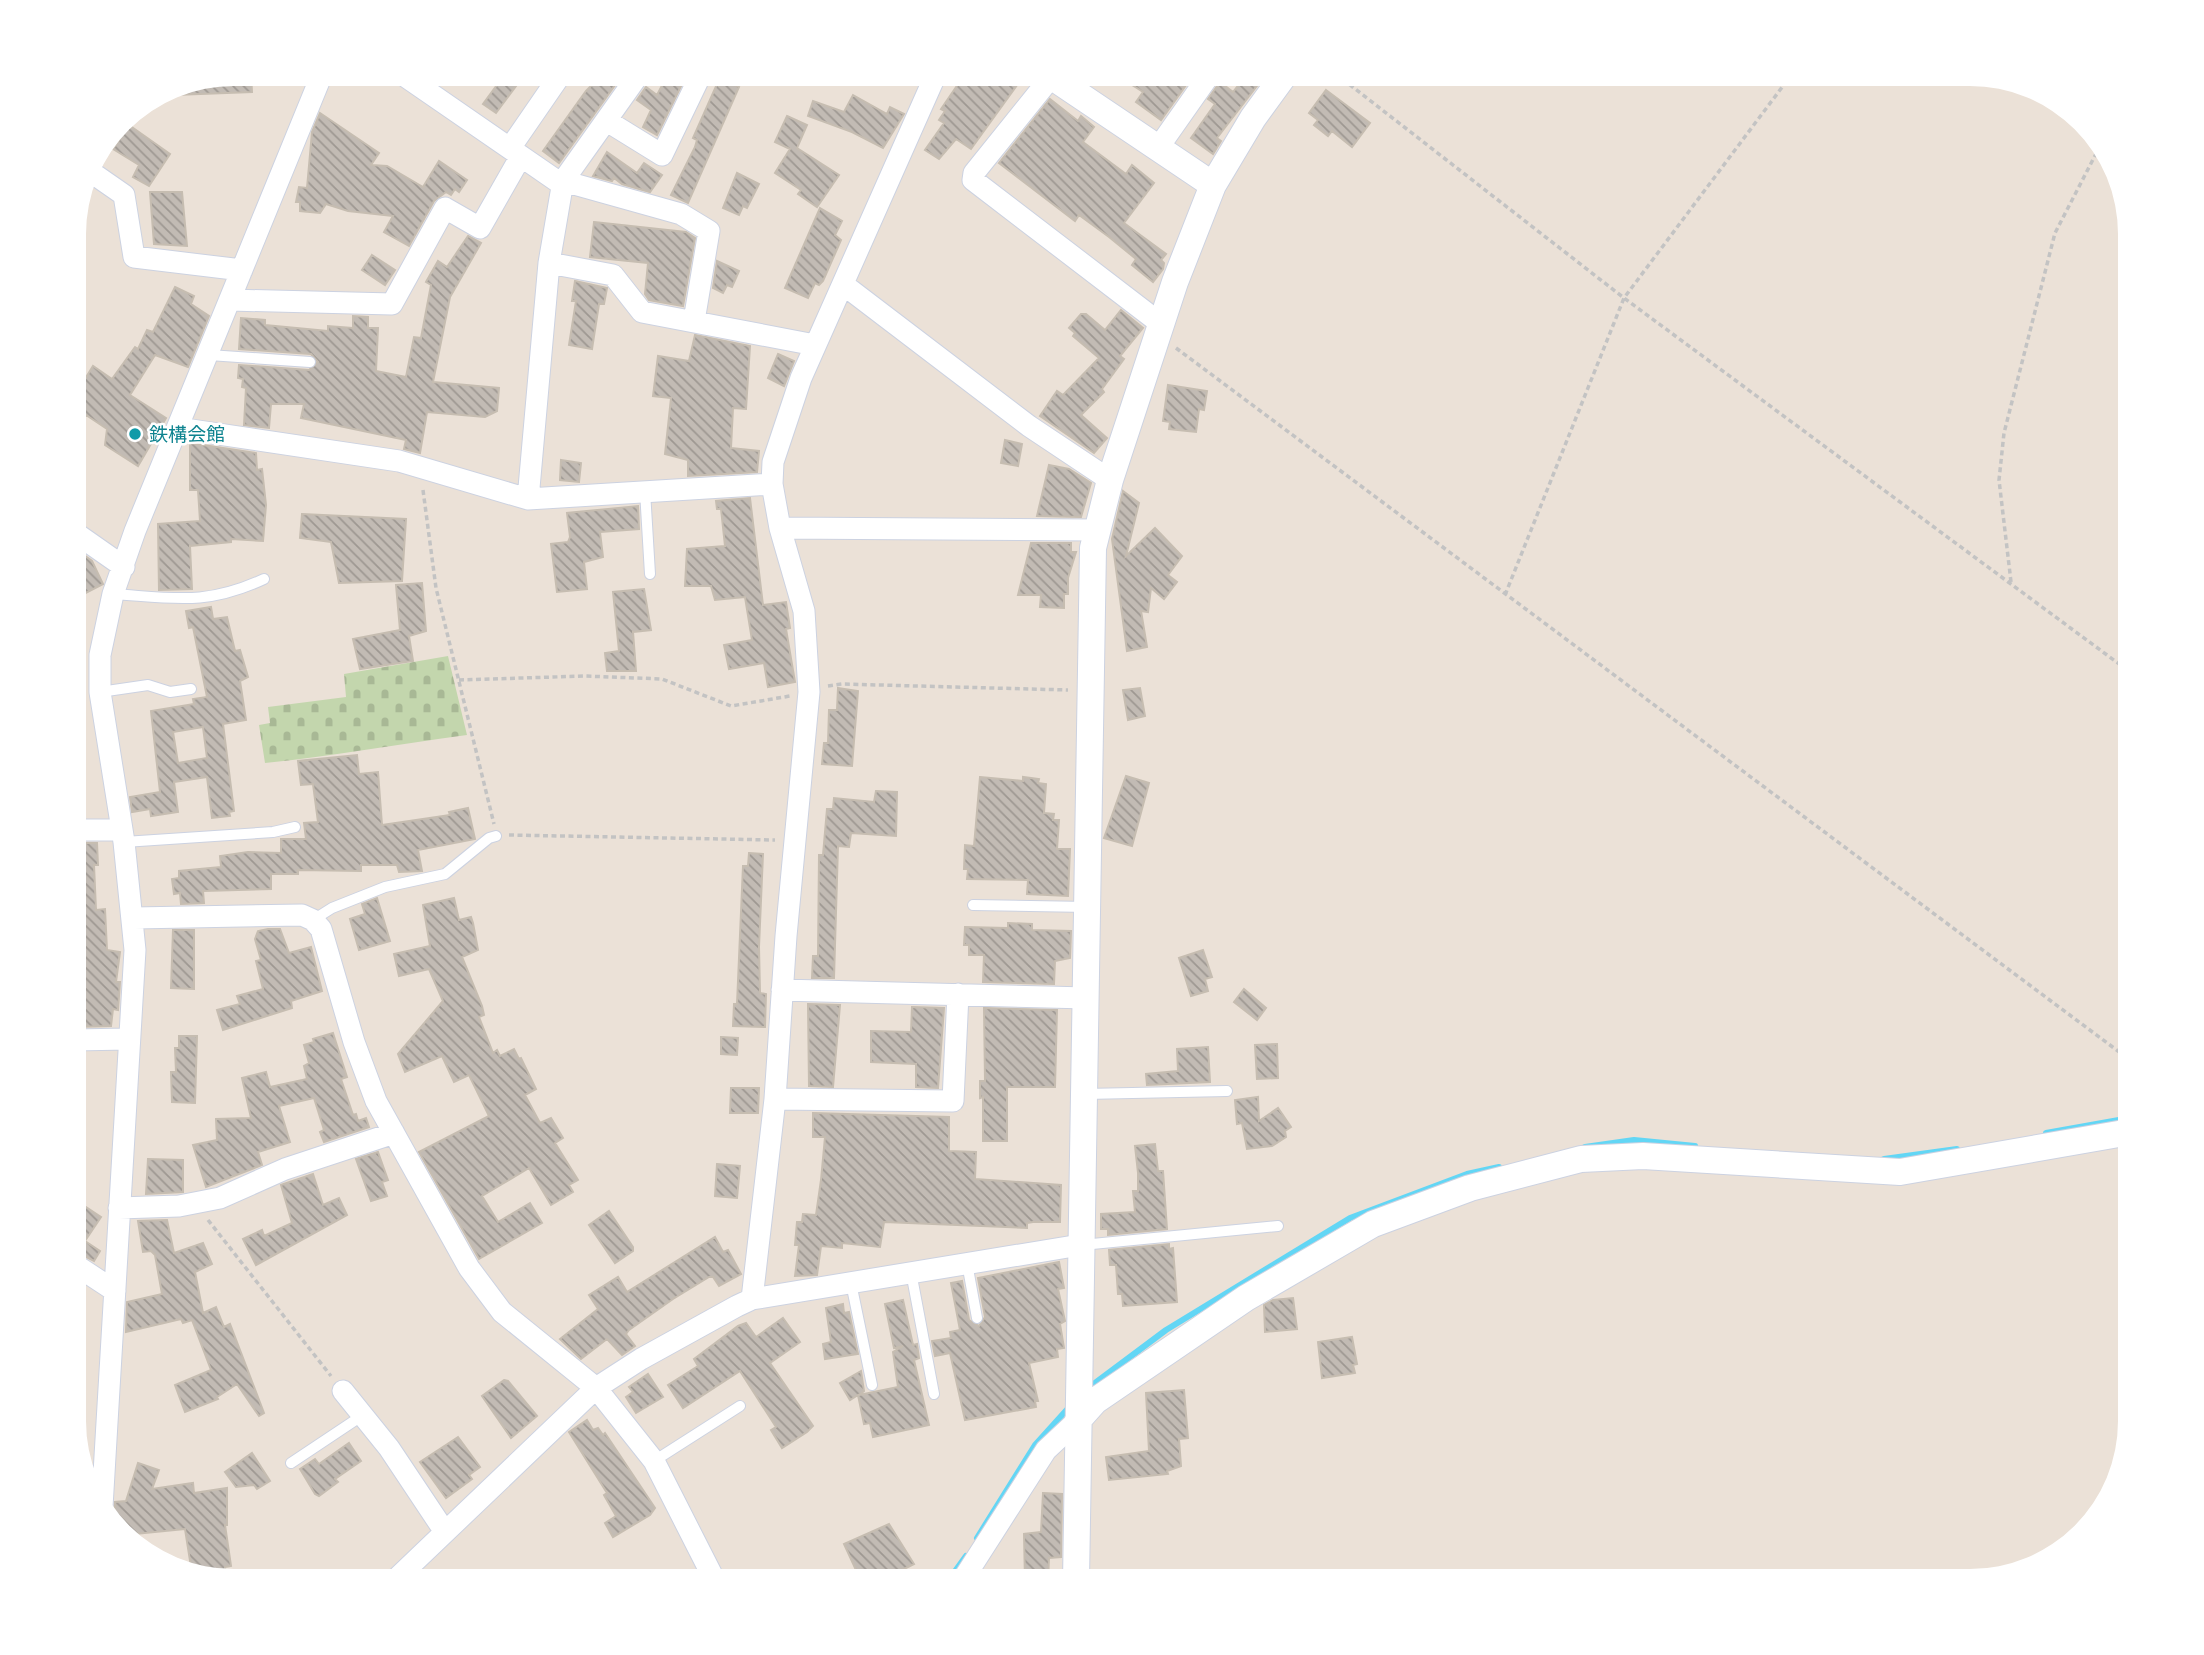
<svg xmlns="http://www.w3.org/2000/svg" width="2204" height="1655" font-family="'Asap Condensed','Noto Sans JP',sans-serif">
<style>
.cemetery{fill:url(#cemetery-stones)}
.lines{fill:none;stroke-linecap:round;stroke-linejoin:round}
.stream{stroke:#62d6f5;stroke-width:6}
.building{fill:url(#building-back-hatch);stroke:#c6bdb1;stroke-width:2;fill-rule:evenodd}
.service-casing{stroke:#ccd2e1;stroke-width:12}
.minor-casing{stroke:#ccd2e1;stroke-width:23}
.tertiary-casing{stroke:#ccd2e1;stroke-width:28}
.path{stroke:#c3c3c3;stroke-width:3.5;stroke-dasharray:5 3.5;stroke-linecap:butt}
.service{stroke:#fff;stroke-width:10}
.minor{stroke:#fff;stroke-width:21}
.tertiary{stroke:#fff;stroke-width:26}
.culture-dot{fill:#0f9aa8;stroke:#fff;stroke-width:2.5}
.labels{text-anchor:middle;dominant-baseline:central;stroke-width:5;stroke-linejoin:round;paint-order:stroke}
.culture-label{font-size:19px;fill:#0d838f;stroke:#fff;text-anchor:start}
</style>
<defs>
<pattern id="cemetery-stones" width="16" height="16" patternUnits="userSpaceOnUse" patternTransform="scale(1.75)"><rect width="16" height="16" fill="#c3d6ad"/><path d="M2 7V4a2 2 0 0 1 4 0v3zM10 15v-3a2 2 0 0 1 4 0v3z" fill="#a8b895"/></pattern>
<pattern id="building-back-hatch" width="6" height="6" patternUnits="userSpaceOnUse" patternTransform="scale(1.75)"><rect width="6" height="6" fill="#c2bbb4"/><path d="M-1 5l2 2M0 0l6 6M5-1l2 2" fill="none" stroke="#9e9892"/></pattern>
</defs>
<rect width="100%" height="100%" fill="#ebe1d7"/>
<!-- cemetery -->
<path class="cemetery" d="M 448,656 L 467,735 C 399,744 333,756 265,763 L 259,725 L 270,723 L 268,707 L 346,697 L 344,674 Z"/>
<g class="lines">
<!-- stream -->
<path class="stream" d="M 2046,1133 L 2130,1118
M 1585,1147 L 1634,1140 L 1695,1146
M 1884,1159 L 1957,1149
M 1087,1389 L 1166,1330 L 1350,1218 L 1467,1174 L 1499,1167
M 977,1538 L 1035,1445 L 1072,1404
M 948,1581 L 966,1556"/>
</g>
<!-- building -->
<path class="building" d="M 234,74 L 251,74 L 252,92 L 175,95 L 174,85 Z
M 505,74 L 525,74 L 496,113 L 483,104 Z
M 599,74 L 623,74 L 559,163 L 543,151 L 586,91 L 598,79 L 600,80 L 603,76 Z
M 668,74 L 687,74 L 657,135 L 643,127 L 651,110 L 637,100 L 646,87 L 657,95 Z
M 965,74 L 1009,74 L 1020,81 L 971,149 L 956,139 L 939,159 L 925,150 L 944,123 L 939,120 L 945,111 L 941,109 Z
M 1115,74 L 1194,74 L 1161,120 L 1136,102 L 1143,92 Z
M 1247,74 L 1266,74 L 1217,138 L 1221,141 L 1213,154 L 1191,138 L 1215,104 L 1208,99 L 1220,82 L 1233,92 Z
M 723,79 L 739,87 L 688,203 L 671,195 L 695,147 L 697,140 L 693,138 L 717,84 L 719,86 Z
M 1326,90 L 1370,123 L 1352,147 L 1332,131 L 1328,136 L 1314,125 L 1318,120 L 1309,113 Z
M 853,95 L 887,114 L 890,107 L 904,114 L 883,148 L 852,132 L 808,116 L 813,101 L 844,112 Z
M 1050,99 L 1078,121 L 1081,116 L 1094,127 L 1083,142 L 1126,174 L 1132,165 L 1154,183 L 1124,223 L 1166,254 L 1161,260 L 1164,263 L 1163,269 L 1153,282 L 1132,265 L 1136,259 L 1109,237 L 1079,215 L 1075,221 L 999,163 Z
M 320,113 L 379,153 L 371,165 L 387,166 L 423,187 L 439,161 L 467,180 L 459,192 L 455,189 L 451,195 L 446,192 L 434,201 L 409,246 L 384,232 L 393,216 L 348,211 L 326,204 L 320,213 L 300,211 L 300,202 L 296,202 L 299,187 L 307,188 L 312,132 Z
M 787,116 L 807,125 L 797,148 L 839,175 L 817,207 L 798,194 L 801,190 L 775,173 L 790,149 L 775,142 Z
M 129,125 L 170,154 L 149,186 L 133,177 L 139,165 L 113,149 Z
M 607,152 L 637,173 L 644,163 L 662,175 L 650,192 L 622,184 L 614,178 L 612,181 L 593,176 Z
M 737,173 L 759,184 L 747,208 L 743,206 L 739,215 L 723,208 Z
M 150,192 L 182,192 L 187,246 L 154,244 Z
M 820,208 L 842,221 L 835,235 L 841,240 L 823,281 L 819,285 L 815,283 L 808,298 L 785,288 Z
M 594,222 L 686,232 L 695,238 L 683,306 L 649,300 L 645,294 L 648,263 L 590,257 Z
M 468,236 L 481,243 L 450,297 L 433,382 L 499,388 L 497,411 L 485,417 L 427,412 L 420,453 L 404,449 L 406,440 L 301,418 L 304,404 L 271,404 L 269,428 L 244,425 L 246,388 L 242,387 L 243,379 L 238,378 L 239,365 L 309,370 L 318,362 L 311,354 L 239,349 L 241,318 L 265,320 L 265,325 L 328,331 L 328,326 L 353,328 L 353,316 L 368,317 L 368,328 L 378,328 L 376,371 L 406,377 L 414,337 L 421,338 L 431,285 L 426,282 L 438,261 L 447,267 Z
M 372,255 L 395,270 L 385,285 L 362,270 Z
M 717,261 L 739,271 L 732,287 L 727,285 L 723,293 L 713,288 Z
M 575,281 L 607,288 L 604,304 L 599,304 L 592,349 L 569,345 L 576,301 L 572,301 Z
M 175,287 L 194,296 L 191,304 L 209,316 L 188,367 L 155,355 L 130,395 L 166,418 L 138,466 L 105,445 L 107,429 L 86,415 L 74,432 L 74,397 L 93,366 L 112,379 L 135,347 L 138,349 L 147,330 L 153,332 Z
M 1121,310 L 1143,328 L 1120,356 L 1124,359 L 1102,389 L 1104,392 L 1081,415 L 1107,438 L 1094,453 L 1040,416 L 1057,391 L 1063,395 L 1099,358 L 1073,336 L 1075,333 L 1069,328 L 1081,314 L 1086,314 L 1105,330 Z
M 695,335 L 750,346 L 746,409 L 733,408 L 731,448 L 759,451 L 757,472 L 688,476 L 688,460 L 665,454 L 671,398 L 653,396 L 658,356 L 689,361 Z
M 778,354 L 794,361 L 784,386 L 768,378 Z
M 1168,385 L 1207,391 L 1204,410 L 1199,409 L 1196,432 L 1169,429 L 1170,422 L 1163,421 Z
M 1005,440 L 1022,444 L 1018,466 L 1001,463 Z
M 190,443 L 256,453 L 257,470 L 262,469 L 266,505 L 263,541 L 231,539 L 231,542 L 190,546 L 192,589 L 159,590 L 158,524 L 200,521 L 198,490 L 190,490 Z
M 561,460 L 581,463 L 579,482 L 560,480 Z
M 1049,465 L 1069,469 L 1091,483 L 1081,517 L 1037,516 Z
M 1123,491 L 1139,503 L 1126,556 L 1155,528 L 1182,556 L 1168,575 L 1177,582 L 1164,599 L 1151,588 L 1148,612 L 1141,611 L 1147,647 L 1127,651 L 1112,539 Z
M 750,498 L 763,605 L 786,602 L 790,628 L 786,629 L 795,682 L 768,687 L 764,663 L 729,669 L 724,645 L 752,640 L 745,597 L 715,600 L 711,586 L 685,586 L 687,549 L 725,546 L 721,509 L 717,509 L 716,501 Z
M 638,506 L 639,529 L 600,532 L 603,557 L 584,562 L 587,589 L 557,592 L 551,544 L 568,542 L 570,537 L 567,513 Z
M 302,514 L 406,519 L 402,581 L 339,583 L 331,542 L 300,538 Z
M 1031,543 L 1071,543 L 1071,552 L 1076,552 L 1068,578 L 1068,594 L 1064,594 L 1064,608 L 1040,607 L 1041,595 L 1018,595 Z
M 77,550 L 92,561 L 103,584 L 82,595 L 74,580 L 74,552 Z
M 422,583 L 426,631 L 409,636 L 413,661 L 360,669 L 353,639 L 400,630 L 396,585 Z
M 644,589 L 651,630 L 633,632 L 636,671 L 607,671 L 605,653 L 619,651 L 613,592 Z
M 211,607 L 213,619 L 227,617 L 235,651 L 240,650 L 248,677 L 240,681 L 246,720 L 223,724 L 234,811 L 229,812 L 230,816 L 212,818 L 207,777 L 174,782 L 178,812 L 151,816 L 150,809 L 132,812 L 130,797 L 160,792 L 151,711 L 194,704 L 193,699 L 207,697 L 193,627 L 189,628 L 186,611 ZM 203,727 L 207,758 L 178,763 L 173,732 Z
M 838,688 L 858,691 L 852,766 L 822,764 L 824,743 L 828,743 L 829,710 L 837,710 Z
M 1140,688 L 1145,716 L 1128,720 L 1123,690 Z
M 357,755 L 359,774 L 378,772 L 382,825 L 450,815 L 449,812 L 468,808 L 475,839 L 418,850 L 422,871 L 399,872 L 397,865 L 361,865 L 361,871 L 298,870 L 298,874 L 271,874 L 271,889 L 203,891 L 204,903 L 181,904 L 180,893 L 174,894 L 172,879 L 179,878 L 179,871 L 221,867 L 220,856 L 248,852 L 281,853 L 281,839 L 306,839 L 304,823 L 318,822 L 313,784 L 301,785 L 298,761 Z
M 1126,776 L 1149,783 L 1132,846 L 1104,838 Z
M 980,777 L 1023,781 L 1023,777 L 1039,779 L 1038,783 L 1046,784 L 1044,813 L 1054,814 L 1053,820 L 1059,820 L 1057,849 L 1070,849 L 1068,896 L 1027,894 L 1028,880 L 967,879 L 968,869 L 964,869 L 965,845 L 974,846 Z
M 876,791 L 897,792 L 896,836 L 851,833 L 849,847 L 838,846 L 834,978 L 812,978 L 813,956 L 818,956 L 819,855 L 823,855 L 827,809 L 833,809 L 834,798 L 874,802 Z
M 74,843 L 97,843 L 98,865 L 94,865 L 96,910 L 105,909 L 107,950 L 120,952 L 116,982 L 120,982 L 118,1010 L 113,1009 L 111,1026 L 74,1027 L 77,965 L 74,964 Z
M 749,853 L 763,854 L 759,947 L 760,993 L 766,994 L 765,1027 L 733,1026 L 734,1004 L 737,1004 L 743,866 L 748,866 Z
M 377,898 L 390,941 L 359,950 L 350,919 L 365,914 L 362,904 Z
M 454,898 L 459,920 L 471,917 L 473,923 L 478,950 L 462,957 L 482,1006 L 484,1015 L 479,1017 L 493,1053 L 497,1050 L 500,1056 L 514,1049 L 519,1059 L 521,1058 L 536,1089 L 525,1095 L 540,1123 L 551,1118 L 563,1138 L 555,1143 L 578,1180 L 569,1185 L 573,1192 L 551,1205 L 529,1168 L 482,1196 L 498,1222 L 530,1203 L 542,1223 L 479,1259 L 419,1152 L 489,1116 L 469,1075 L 454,1082 L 442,1056 L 405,1072 L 398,1054 L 443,1001 L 429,969 L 399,976 L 394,954 L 430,946 L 423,905 Z
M 1008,923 L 1032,924 L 1032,930 L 1071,931 L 1070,958 L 1055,961 L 1054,984 L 983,982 L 984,955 L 969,955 L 969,945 L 964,945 L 965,927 L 1008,928 Z
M 268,929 L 280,929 L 289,953 L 311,947 L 322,991 L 291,1001 L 292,1008 L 223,1030 L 217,1010 L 240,1004 L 237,996 L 263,989 L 256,961 L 261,960 L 255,939 L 258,931 Z
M 173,930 L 194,930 L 194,989 L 171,988 Z
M 1203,950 L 1212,977 L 1205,979 L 1208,991 L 1191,996 L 1179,958 Z
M 1244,989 L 1266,1008 L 1257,1020 L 1234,1002 Z
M 808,1004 L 840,1005 L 833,1087 L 809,1086 Z
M 912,1007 L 944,1008 L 938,1088 L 916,1087 L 916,1064 L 871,1062 L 871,1031 L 911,1032 Z
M 984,1008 L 1057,1010 L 1055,1087 L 1007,1087 L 1007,1141 L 983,1141 L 983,1097 L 980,1098 L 980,1081 L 985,1081 Z
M 333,1033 L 347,1077 L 341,1079 L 353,1115 L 356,1114 L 358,1121 L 366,1118 L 369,1127 L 324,1142 L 320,1132 L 324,1130 L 314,1098 L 279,1106 L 290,1142 L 258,1152 L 262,1165 L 206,1187 L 193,1145 L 217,1140 L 216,1119 L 251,1118 L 242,1078 L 266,1072 L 270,1087 L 307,1079 L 304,1066 L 309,1063 L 304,1045 L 314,1042 L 313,1039 Z
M 179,1036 L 197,1036 L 195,1103 L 172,1102 L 171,1072 L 176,1072 L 175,1048 L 179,1048 Z
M 721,1037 L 738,1038 L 737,1055 L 721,1054 Z
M 1277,1044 L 1278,1078 L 1257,1079 L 1255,1045 Z
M 1208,1047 L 1210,1082 L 1147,1085 L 1146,1074 L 1178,1071 L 1177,1049 Z
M 731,1088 L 759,1088 L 758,1113 L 730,1113 Z
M 1258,1097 L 1259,1121 L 1278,1108 L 1291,1127 L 1285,1131 L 1286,1137 L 1272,1146 L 1247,1149 L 1242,1123 L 1237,1124 L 1235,1100 Z
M 813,1113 L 949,1117 L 949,1151 L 976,1152 L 975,1179 L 1061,1185 L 1060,1222 L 1033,1222 L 1027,1223 L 1027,1228 L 884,1222 L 880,1247 L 842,1243 L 842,1248 L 821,1246 L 817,1275 L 795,1276 L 799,1245 L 795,1245 L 797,1222 L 802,1222 L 803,1214 L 816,1215 L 821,1180 L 825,1137 L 813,1137 Z
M 1155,1144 L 1158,1171 L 1163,1171 L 1167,1229 L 1108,1235 L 1108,1229 L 1101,1229 L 1101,1214 L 1135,1212 L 1133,1191 L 1138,1191 L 1138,1173 L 1135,1146 Z
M 378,1152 L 388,1180 L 382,1182 L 387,1196 L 371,1201 L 356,1159 Z
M 148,1159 L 183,1160 L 183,1192 L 146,1194 Z
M 717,1164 L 740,1166 L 737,1198 L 715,1196 Z
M 313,1174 L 323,1205 L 339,1198 L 347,1215 L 256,1265 L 243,1239 L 262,1230 L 264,1236 L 292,1223 L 281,1185 Z
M 74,1199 L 101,1217 L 85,1241 L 100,1251 L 94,1261 L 74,1251 Z
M 609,1211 L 633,1247 L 633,1251 L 615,1263 L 589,1225 Z
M 167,1220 L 174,1253 L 203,1243 L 212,1264 L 195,1272 L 203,1313 L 216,1307 L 224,1327 L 230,1324 L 264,1413 L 259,1416 L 237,1384 L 217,1397 L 218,1399 L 185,1412 L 175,1385 L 211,1370 L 192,1320 L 183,1323 L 181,1319 L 126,1332 L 127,1302 L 162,1294 L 155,1255 L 151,1251 L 143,1252 L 138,1221 Z
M 715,1237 L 723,1252 L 728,1250 L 741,1274 L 719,1286 L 713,1277 L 709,1277 L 673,1299 L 629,1330 L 626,1334 L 635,1346 L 622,1355 L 607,1339 L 581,1359 L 560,1339 L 598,1309 L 589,1295 L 618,1277 L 627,1292 Z
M 1169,1244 L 1169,1249 L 1173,1248 L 1177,1302 L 1123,1306 L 1122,1294 L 1118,1294 L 1116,1265 L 1110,1265 L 1109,1250 Z
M 1059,1262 L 1064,1288 L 1058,1289 L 1065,1321 L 1060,1324 L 1064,1348 L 1057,1349 L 1058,1357 L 1029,1363 L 1038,1401 L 1035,1401 L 1036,1407 L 965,1420 L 950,1353 L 935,1356 L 932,1341 L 951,1338 L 950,1332 L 960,1330 L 951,1283 L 962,1281 L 969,1320 L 979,1326 L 985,1317 L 978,1278 Z
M 1293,1298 L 1297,1329 L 1265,1332 L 1264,1305 L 1273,1300 Z
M 903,1300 L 913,1345 L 917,1344 L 919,1358 L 914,1360 L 929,1425 L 873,1437 L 870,1423 L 864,1424 L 858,1395 L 850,1400 L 840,1383 L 861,1371 L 864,1391 L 859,1395 L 898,1387 L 893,1352 L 903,1346 L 894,1348 L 885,1304 Z
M 843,1304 L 844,1313 L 849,1312 L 858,1354 L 825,1359 L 823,1344 L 831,1342 L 826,1308 Z
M 783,1318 L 800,1342 L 770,1363 L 813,1426 L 807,1432 L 782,1448 L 771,1430 L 776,1427 L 740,1371 L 683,1408 L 668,1385 L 698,1366 L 694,1359 L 738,1326 L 746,1323 L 756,1337 Z
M 1352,1337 L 1357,1364 L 1353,1365 L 1355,1373 L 1322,1378 L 1318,1342 Z
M 648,1374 L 663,1397 L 636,1413 L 626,1397 L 633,1392 L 629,1387 Z
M 504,1380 L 508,1381 L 537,1416 L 511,1438 L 482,1396 Z
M 1184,1390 L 1188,1438 L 1179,1439 L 1181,1466 L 1167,1471 L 1168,1474 L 1109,1480 L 1106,1457 L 1149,1451 L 1146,1393 Z
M 587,1420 L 593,1430 L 598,1428 L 603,1435 L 605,1433 L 655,1508 L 650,1515 L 613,1537 L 605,1523 L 616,1516 L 604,1495 L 607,1493 L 569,1432 Z
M 458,1437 L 480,1467 L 469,1475 L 472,1479 L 446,1498 L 420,1462 Z
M 349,1443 L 361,1461 L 335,1479 L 338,1482 L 319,1496 L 315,1494 L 300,1469 L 315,1459 L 319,1464 Z
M 252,1453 L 270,1481 L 257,1489 L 254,1485 L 236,1487 L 225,1472 Z
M 138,1463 L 159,1470 L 152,1489 L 193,1483 L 194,1493 L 227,1488 L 227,1525 L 225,1525 L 231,1566 L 225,1567 L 226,1574 L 216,1575 L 191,1567 L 185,1529 L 125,1535 L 114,1522 L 115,1502 L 126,1501 Z
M 1043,1493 L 1062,1494 L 1061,1557 L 1049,1558 L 1048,1581 L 1025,1581 L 1024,1534 L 1041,1532 Z
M 889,1524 L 914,1564 L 880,1581 L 861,1581 L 844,1544 Z"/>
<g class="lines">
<!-- service casing -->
<g class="service-casing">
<path id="service" d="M 209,355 L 310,362
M 645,491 L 650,574
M 113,594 C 174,598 206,606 264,579
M 100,692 L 148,685 L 170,692 L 191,689
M 124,842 L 273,832 L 295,827
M 973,905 L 1088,907
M 313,920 L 332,908 L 385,887 L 445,874 L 489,838 L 496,836
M 1085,1094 L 1227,1091
M 1082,1245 L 1278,1226
M 967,1263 L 977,1318
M 911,1272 L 934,1394
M 851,1283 L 872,1385
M 654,1461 L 740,1406
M 291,1463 L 363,1415"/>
</g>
<!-- minor casing -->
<g class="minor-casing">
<path id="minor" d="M 402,74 L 557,181 L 563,181 L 639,74
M 1052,76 L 974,173 L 973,180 L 1161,324
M 607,121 L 662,155 L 701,74
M 510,148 L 561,74
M 1158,148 L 1210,74
M 88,170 L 124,195 L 134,257 L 242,270
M 549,263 L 613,275 L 642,312 L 815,345
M 844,285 L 1029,426 L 1110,480
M 230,300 L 392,304 L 445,208 L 480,228 L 521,156
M 178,428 L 399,461 L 528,499 L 772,484
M 528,499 L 549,263 L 563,181 L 681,214 L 709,231 L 694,321
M 780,528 L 1096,530
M 74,532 L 124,567
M 74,830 L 122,830
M 134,918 L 302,915 L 313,920 L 321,929 L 354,1042 L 376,1101 L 469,1268 L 502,1312 L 596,1388 L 654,1461 L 715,1581
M 782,990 L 1087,998
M 74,1040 L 128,1039
M 775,1099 L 953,1101 L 958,994
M 119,1208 L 179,1206 L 220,1198 L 285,1169 L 394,1133
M 74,1264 L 115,1291
M 752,1299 L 775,1099 L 786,936 L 809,692 L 804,611 L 780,528 L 772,484 L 773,462 L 801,378 L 936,74
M 343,1391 L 389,1448 L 445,1532
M 102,1507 L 135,950 L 124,842 L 100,692 L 100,655 L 113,594 L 135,531 L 322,74
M 394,1581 L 596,1388 L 641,1359 L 737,1306 L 752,1299 L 1080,1245
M 962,1581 L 1046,1450 L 1078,1420"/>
</g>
<!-- tertiary casing -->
<g class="tertiary-casing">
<path id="tertiary" d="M 1048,74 L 1213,185
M 1078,1420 L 1095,1401 L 1246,1298 L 1373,1224 L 1470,1188 L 1581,1159 L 1643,1156 L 1900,1172 L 2130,1132
M 1076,1581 L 1093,548 L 1110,480 L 1175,282 L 1213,185 L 1253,118 L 1285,74"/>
</g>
<!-- path -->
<path class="path" d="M 1336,74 L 1624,298 L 2130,672
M 1176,348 L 2130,1060
M 423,490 L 436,588 L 494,824
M 2011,582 L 1999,480 L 2004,433 L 2055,233 L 2100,146
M 1505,595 L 1624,298 L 1792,74
M 459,680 L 585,676 L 662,679 L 731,706 L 790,696
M 828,686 L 842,684 L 1068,690
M 509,835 L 775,840
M 208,1220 L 331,1376"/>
<!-- service -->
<use href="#service" class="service"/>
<!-- minor -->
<use href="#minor" class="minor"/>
<!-- tertiary -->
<use href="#tertiary" class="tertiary"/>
</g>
<!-- markers -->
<circle class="culture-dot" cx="135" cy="434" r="7"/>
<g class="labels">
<!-- culture labels -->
<g class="culture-label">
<text x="149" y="434">鉄構会館</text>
</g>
</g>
<!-- crop -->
<path d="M0 0H2204V1655H0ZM234 86H1970A148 148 0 0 1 2118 234V1421A148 148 0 0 1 1970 1569H234A148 148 0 0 1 86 1421V234A148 148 0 0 1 234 86Z" fill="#fff" fill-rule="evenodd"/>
</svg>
